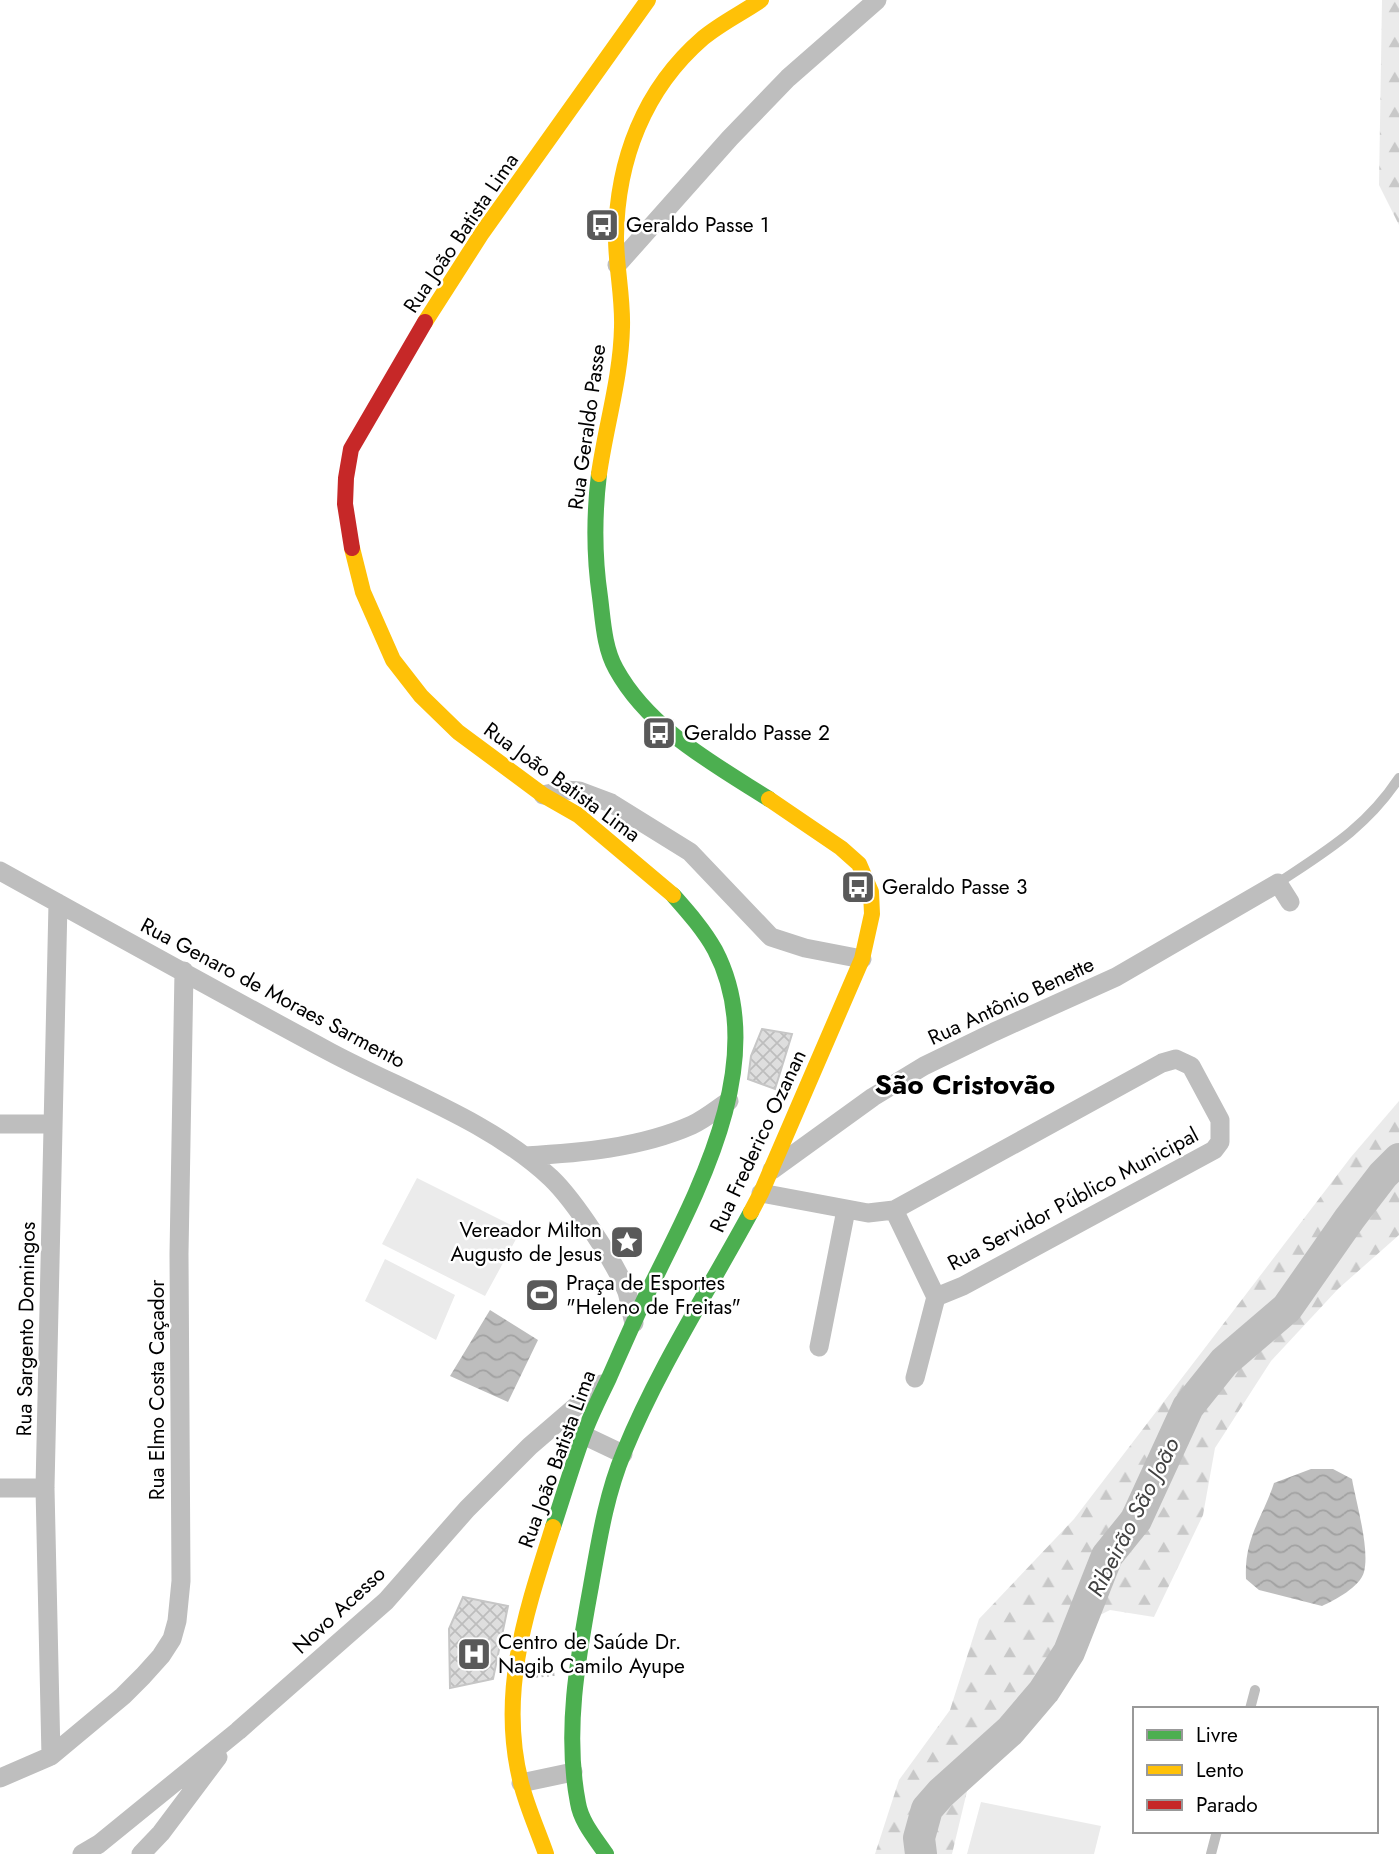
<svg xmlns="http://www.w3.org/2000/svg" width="1399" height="1854" font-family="Jost,sans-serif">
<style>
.forest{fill:url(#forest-firs)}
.park{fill:#ebebeb}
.water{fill:url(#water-waves)}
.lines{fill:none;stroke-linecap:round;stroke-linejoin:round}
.river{stroke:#bdbdbd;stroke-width:32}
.building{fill:url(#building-cross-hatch);stroke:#c6c6c6;stroke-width:2}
.path{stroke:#b9b9b9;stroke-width:3.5;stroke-dasharray:2 3.5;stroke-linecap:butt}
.lane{stroke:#bebebe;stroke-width:10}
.street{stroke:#bebebe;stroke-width:19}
.fast{stroke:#4caf50;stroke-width:16}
.slow{stroke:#ffc107;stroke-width:16}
.jam{stroke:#c62828;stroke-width:16}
.labels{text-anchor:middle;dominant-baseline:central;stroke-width:5;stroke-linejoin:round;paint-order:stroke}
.poi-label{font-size:21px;fill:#000;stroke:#fff;text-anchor:start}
.street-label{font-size:21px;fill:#000;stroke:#fff}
.water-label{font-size:23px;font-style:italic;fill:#424242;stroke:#fff}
.district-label{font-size:28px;font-weight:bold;fill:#000;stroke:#fff}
</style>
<defs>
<pattern id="forest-firs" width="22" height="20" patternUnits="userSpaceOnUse" patternTransform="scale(1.75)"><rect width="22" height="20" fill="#ebebeb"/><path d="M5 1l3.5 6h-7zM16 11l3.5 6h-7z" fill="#c8c8c8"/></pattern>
<pattern id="water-waves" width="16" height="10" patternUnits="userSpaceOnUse" patternTransform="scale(1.75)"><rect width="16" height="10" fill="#bdbdbd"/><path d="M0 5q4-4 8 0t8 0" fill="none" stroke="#a1a1a1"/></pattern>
<pattern id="building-cross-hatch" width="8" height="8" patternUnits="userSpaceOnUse" patternTransform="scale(1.75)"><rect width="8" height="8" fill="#dedede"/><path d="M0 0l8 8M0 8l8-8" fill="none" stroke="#bdbdbd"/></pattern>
</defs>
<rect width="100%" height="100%" fill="#fff"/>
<!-- forest -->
<path class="forest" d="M 1382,0 L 1399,0 L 1399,225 L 1379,185 Z
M 1399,1101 L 1399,1235 L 1338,1289 L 1271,1361 L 1215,1448 L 1203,1515 L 1154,1617 L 1110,1610 L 1098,1616 L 969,1783 L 952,1854 L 875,1854 L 899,1780 L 950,1710 L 979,1619 L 1074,1519 L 1351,1157 Z"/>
<!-- park -->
<path class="park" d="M 417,1178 L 521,1230 L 485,1296 L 382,1244 Z
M 385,1259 L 455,1295 L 436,1340 L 365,1301 Z
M 981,1802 L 1101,1826 L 1094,1854 L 967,1854 Z"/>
<!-- water -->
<path class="water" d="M 490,1310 L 538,1340 L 508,1402 L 450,1376 Z
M 1311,1469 L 1333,1469 L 1352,1479 C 1356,1502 1370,1549 1364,1572 C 1360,1587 1335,1600 1322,1606 L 1259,1590 L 1246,1579 C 1244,1537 1262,1520 1274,1483 Z"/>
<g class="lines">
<!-- river -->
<path class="river" d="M 921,1854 L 919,1838 L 927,1809 L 941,1793 L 1010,1731 L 1044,1691 L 1069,1652 L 1107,1556 L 1136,1520 L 1188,1407 L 1224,1362 L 1287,1308 L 1350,1218 L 1383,1175 L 1399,1159"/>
</g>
<!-- building -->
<path class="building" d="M 762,1029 L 792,1034 L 775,1089 L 748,1079 L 751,1056 Z
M 463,1597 L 508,1606 L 493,1679 L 450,1688 L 449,1629 Z"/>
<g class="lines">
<!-- path -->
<path class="path" d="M 536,1676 L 556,1674"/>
<!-- lane -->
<path class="lane" d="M 1278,883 C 1326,851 1366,828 1399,778
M 1250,1709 L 1255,1690
M 1211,1854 L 1217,1831"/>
<!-- street -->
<path class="street" d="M 617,265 L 730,138 L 788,78 L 877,0
M 543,795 L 565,790 L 579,791 L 611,803 L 690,852 L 771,937 L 805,948 L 862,959
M 0,871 C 110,932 220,993 330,1052 C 403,1091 490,1121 551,1178 C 574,1200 615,1262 627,1292 C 630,1302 631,1313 634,1323
M 0,1124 L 52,1124
M 525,1156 C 580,1153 640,1148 692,1125 C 705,1119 717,1109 729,1101
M 772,1170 L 873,1097 L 924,1066 L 994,1032 L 1116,977 L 1278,883 L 1290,902
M 761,1193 L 868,1213 L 894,1210 L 1162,1063 L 1176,1059 L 1191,1066 L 1220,1120 L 1220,1142 L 1214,1150 L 963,1286 L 936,1297 L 894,1210
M 819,1347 L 846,1210
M 915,1378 L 936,1297
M 583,1435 L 623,1454
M 0,1488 L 45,1488
M 51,1756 L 45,1488 L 58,903
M 0,1778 L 51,1756 L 123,1696 L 143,1676 L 161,1656 L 172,1639 L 177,1621 L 181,1581 L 179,1254 L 184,971
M 521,1783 L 573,1772
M 82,1854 L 99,1844 L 238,1731 L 386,1601 L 467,1509 L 530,1446 L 602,1384
M 141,1854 L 161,1833 L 218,1757"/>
<!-- fast -->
<path class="fast" d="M 599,474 C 594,515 594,556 600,597 C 603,620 604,648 616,669 C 649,729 714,764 769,799
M 553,1527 C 563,1497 572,1466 583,1436 C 590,1416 600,1397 609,1378 C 621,1351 633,1323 646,1296 C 695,1196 773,1061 715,950 C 704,930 688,912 673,895
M 606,1854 C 596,1839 581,1822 578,1803 C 564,1731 578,1657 591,1586 C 599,1541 606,1495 624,1452 C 658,1369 708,1291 751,1212"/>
<!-- slow -->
<path class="slow" d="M 425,322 L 482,233 L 648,0
M 599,474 C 606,425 621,377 622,327 C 623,297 616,267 616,237 C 617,160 644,89 703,38 C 721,23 742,13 761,0
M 352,548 L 363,592 L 393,660 L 421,696 L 458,732 L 543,795 L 578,815 L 673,895
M 751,1212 L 761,1193 L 862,959 L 872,914 L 871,892 L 859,864 L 841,848 L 769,799
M 546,1854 C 538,1831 527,1807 521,1783 C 498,1693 526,1612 553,1527"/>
<!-- jam -->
<path class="jam" d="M 352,548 L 345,504 L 346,478 L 351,449 L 425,322"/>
</g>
<!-- icons -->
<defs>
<g id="bus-square" transform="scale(1.75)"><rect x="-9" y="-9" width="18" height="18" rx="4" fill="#595959" stroke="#fff"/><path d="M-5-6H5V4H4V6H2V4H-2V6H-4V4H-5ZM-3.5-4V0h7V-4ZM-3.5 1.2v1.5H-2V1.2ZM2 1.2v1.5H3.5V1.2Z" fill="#fff"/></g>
<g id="sight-square" transform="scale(1.75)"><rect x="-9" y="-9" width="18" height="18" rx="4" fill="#595959" stroke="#fff"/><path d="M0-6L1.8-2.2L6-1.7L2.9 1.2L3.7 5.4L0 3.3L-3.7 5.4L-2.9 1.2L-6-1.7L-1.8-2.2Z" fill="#fff"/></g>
<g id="stadium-square" transform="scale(1.75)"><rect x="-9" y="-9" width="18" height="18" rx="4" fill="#595959" stroke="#fff"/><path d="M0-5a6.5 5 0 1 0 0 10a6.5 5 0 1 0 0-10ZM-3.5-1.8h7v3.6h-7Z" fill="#fff"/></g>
<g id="hospital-square" transform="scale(1.75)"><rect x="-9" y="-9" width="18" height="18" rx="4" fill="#595959" stroke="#fff"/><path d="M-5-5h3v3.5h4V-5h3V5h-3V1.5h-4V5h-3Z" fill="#fff"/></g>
</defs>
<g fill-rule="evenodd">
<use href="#bus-square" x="602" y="225"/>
<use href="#bus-square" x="659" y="733"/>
<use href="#bus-square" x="858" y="887"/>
<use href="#sight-square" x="627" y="1242"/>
<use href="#stadium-square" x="542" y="1295"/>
<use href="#hospital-square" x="474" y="1654"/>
</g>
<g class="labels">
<!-- poi labels -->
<g class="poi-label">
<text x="626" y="225">Geraldo Passe 1</text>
<text x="684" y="733">Geraldo Passe 2</text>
<text x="882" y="887">Geraldo Passe 3</text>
<text x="602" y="1230" text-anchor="end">Vereador Milton<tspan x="602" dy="24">Augusto de Jesus</tspan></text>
<text x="566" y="1283">Praça de Esportes<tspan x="566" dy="24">"Heleno de Freitas"</tspan></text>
<text x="498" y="1642">Centro de Saúde Dr.<tspan x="498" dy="24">Nagib Camilo Ayupe</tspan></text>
</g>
<!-- street labels -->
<g class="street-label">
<text transform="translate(461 233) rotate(-56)">Rua João Batista Lima</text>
<text transform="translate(587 427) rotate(-82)">Rua Geraldo Passe</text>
<text transform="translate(562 782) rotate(36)">Rua João Batista Lima</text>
<text transform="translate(273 993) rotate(28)">Rua Genaro de Moraes Sarmento</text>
<text transform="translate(1011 1001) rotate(-25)">Rua Antônio Benette</text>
<text transform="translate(758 1141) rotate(-65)">Rua Frederico Ozanan</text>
<text transform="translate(1073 1199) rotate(-28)">Rua Servidor Público Municipal</text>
<text transform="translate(26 1329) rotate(-89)">Rua Sargento Domingos</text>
<text transform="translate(157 1390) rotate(-90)">Rua Elmo Costa Caçador</text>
<text transform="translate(557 1459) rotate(-70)">Rua João Batista Lima</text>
<text transform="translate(339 1610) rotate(-43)">Novo Acesso</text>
</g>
<!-- water labels -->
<g class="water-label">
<text transform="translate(1133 1517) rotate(-63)">Ribeirão São João</text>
</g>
<!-- district labels -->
<g class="district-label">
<text x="965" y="1084">São Cristovão</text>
</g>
</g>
<!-- legend -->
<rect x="1133" y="1707" width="245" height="126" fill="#ffffff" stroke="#999999" stroke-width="2"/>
<rect x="1147" y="1730" width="35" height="10" fill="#4caf50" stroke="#999999" stroke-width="2"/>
<text x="1196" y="1742" font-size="21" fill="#000000">Livre</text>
<rect x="1147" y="1765" width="35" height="10" fill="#ffc107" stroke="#999999" stroke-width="2"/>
<text x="1196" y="1777" font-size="21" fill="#000000">Lento</text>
<rect x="1147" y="1800" width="35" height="10" fill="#c62828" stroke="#999999" stroke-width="2"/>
<text x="1196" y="1812" font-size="21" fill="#000000">Parado</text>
</svg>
